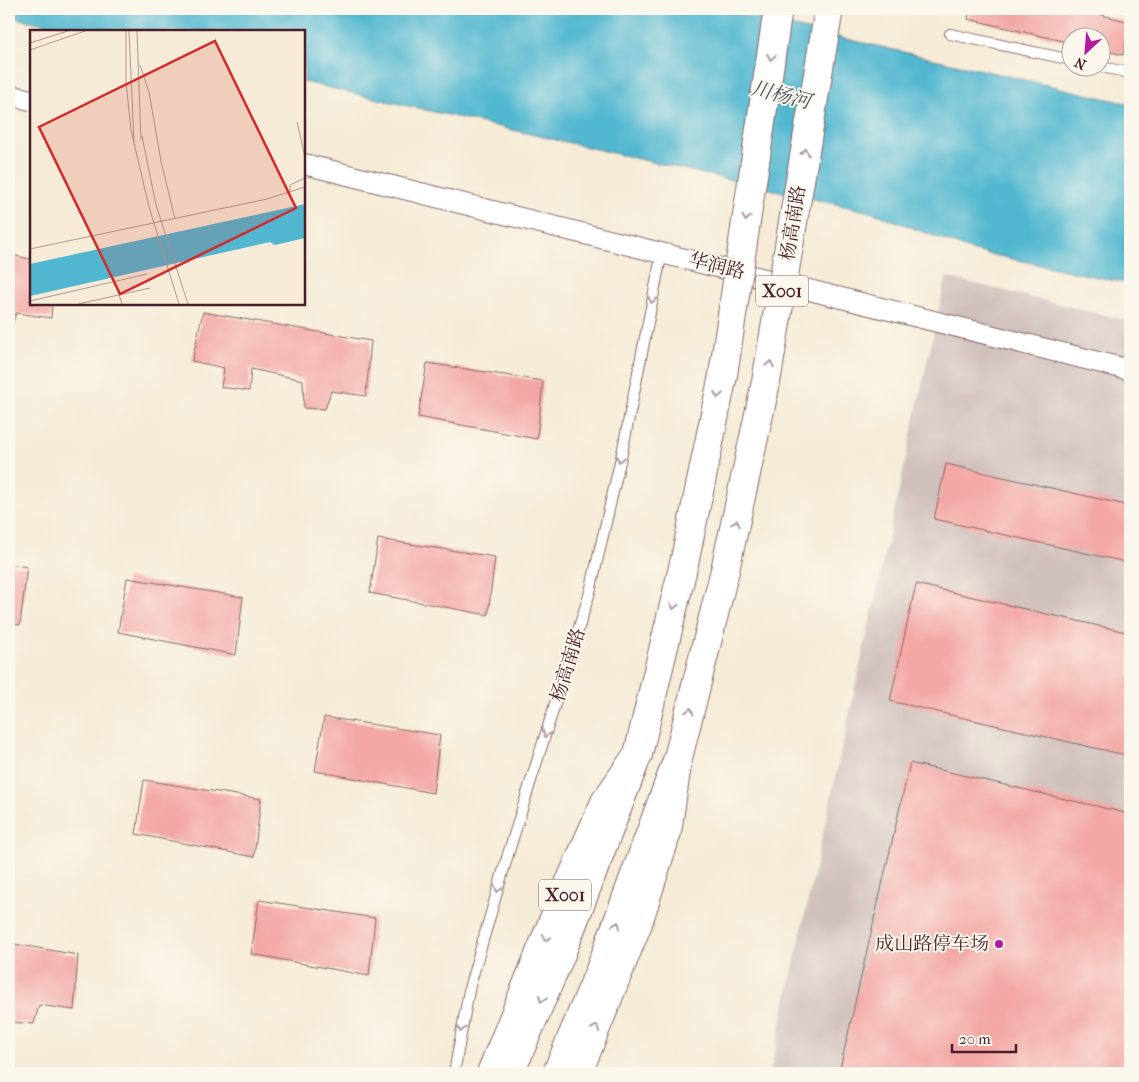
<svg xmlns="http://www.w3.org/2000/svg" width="1139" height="1082" font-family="'IM FELL French Canon','Noto Serif SC',serif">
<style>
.industrial{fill:#d0c0bc}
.water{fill:#51b7d0;stroke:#4e6b7e}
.building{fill:#f3a7a4}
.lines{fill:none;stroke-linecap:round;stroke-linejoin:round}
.lane-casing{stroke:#866667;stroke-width:12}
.street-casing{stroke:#866667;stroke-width:22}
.primary-casing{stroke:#866667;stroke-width:30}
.highway-casing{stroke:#866667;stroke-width:30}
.lane{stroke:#fff;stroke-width:10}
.street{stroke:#fff;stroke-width:20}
.primary{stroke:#fff;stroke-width:28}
.highway{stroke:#fff;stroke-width:28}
.primary-bridge-casing{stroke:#866667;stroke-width:30;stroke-linecap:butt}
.primary-bridge{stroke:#fff;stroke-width:28}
.oneway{stroke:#ae9aa0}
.poi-dot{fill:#b5179e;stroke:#fbf7ec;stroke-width:2}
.labels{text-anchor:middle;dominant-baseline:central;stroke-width:4;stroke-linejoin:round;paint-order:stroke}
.shield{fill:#fbf7ec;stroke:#7f6065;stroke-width:1}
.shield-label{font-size:18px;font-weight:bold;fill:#4a1f2b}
.street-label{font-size:19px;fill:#4a1f2b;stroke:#fbf7ec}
.poi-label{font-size:19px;fill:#4a1f2b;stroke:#fbf7ec;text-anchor:end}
.water-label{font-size:20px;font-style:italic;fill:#4c5465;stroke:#fbf7ec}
.inset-road{fill:none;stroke:#b19992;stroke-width:1}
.view{fill:#d62828;fill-opacity:0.15;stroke:#d62828;stroke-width:2.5}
.inset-edge{fill:none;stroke:#4a1f2b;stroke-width:2.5}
</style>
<rect width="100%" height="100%" fill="#fbf7ec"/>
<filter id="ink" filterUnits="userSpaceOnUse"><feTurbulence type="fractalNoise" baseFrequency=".02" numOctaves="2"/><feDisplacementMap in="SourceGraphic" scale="10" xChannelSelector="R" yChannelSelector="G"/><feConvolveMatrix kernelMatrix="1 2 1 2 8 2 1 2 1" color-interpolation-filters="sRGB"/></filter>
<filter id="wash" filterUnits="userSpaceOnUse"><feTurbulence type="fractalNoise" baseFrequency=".0096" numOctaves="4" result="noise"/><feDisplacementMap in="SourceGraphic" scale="20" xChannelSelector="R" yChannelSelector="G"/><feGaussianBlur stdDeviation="1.12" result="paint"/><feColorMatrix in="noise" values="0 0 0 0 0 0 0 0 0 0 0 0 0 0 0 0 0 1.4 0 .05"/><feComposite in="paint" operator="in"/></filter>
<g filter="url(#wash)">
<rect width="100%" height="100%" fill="#f5ebd6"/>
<!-- industrial -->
<path class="industrial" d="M 946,277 L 1130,321 L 1130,1073 L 770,1073 Z"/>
<!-- water -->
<path class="water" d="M 9,9 L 716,9 L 1130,104 L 1130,284 L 970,250 L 874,213 L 304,82 L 304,31 L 79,31 L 9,17 Z"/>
<g id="blocks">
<!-- building -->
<path class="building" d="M 970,9 L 1077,9 L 1130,22 L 1130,25 L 1123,55 L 1102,50 L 1102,38 L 1072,38 L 1072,43 L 968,19 Z
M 9,255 L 31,259 L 31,304 L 52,304 L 51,318 L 16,313 L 9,335 Z
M 203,312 L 371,341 L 366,396 L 331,391 L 325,409 L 304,408 L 303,380 L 251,369 L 249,391 L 221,387 L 224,368 L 192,361 Z
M 427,363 L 543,381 L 537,439 L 418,417 Z
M 946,464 L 1130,506 L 1130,563 L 934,519 Z
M 378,539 L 495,557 L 488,615 L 370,593 Z
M 9,564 L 27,567 L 20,625 L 9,623 Z
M 127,578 L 243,597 L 236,655 L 118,632 Z
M 916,584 L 1130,633 L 1130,756 L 890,701 Z
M 324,717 L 440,735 L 433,793 L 315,771 Z
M 910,763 L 1130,814 L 1130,1073 L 839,1073 Z
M 144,780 L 261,799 L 254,857 L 136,834 Z
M 259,900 L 375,918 L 369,976 L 251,954 Z
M 9,943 L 78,955 L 74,1010 L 39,1005 L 34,1024 L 11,1022 L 12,994 L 9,994 Z"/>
</g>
</g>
<g filter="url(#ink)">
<use href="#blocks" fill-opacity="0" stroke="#866667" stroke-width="1"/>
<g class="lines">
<!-- lane casing -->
<g class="lane-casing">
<path id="lane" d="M 950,34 L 1072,60
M 1102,67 L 1130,73
M 454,1073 L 470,985 L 509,851 L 590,592 L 622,453 L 662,252"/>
</g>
<!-- street casing -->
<g class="street-casing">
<path id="street" d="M 9,95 L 31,100
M 304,164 L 1130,370"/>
</g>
<!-- primary casing -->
<g class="primary-casing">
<path id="primary" d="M 491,1073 L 555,916 L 605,802 L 638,754 L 685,559
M 578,1073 L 638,923 L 667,832 L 678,758 L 725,570"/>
</g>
<!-- highway casing -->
<g class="highway-casing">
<path id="highway" d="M 510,1073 L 561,954 L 638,754
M 557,1073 L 600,970 L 678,758"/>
</g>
<!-- lane -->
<use href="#lane" class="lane"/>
<!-- street -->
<use href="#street" class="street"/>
<!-- primary -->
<use href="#primary" class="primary"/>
<!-- highway -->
<use href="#highway" class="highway"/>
<!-- primary-bridge casing -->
<g class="primary-bridge-casing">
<path id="primary-bridge" d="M 685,559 L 723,375 L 778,9
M 725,570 L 766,382 L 829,9"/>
</g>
<!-- primary-bridge -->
<use href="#primary-bridge" class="primary-bridge"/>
</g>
<!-- one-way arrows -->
<defs><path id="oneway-chevron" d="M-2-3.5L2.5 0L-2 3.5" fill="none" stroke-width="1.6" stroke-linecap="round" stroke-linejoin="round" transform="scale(1.25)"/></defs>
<g class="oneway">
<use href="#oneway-chevron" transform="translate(771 57) rotate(99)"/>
<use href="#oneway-chevron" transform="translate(805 152) rotate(-81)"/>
<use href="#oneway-chevron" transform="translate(746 218) rotate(99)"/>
<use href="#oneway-chevron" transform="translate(652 300) rotate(101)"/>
<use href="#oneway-chevron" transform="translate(770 364) rotate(-81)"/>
<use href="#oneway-chevron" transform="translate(718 395) rotate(101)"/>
<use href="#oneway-chevron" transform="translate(620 459) rotate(103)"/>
<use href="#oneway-chevron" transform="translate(736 523) rotate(-78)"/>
<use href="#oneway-chevron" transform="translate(674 606) rotate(104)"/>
<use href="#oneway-chevron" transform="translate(690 711) rotate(-76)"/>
<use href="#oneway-chevron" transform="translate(546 734) rotate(108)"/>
<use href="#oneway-chevron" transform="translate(498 889) rotate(106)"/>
<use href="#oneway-chevron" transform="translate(617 925) rotate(-70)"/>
<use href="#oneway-chevron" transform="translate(546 938) rotate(112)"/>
<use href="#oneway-chevron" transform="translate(542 999) rotate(113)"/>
<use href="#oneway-chevron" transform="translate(596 1028) rotate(-68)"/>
<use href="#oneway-chevron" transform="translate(461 1029) rotate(101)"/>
</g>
</g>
<!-- markers -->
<circle class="poi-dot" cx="999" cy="944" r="5"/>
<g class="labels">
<!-- shield labels -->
<g class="shield">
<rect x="756" y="275.5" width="52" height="31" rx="4"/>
<rect x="539" y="879.5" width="52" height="31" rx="4"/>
</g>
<g class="shield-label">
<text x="782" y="291">X001</text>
<text x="565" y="895">X001</text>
</g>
<!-- street labels -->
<g class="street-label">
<text transform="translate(793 223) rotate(-81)">杨高南路</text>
<text transform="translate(717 266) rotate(14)">华润路</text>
<text transform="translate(568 665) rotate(-73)">杨高南路</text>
</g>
<!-- poi labels -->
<g class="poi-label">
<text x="989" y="944">成山路停车场</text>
</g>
<!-- water labels -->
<g class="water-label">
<text transform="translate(781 95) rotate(14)">川杨河</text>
</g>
</g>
<!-- overview -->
<g transform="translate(30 30)">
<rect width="275" height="275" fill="#f5ebd6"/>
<path d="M 275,174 L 275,208 L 245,215 L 240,212 L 0,266 L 0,234 Z" fill="#51b7d0"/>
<path class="inset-road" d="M 96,1 L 96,52 L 101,100 L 119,177 L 149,274M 99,1 L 104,112M 107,1 L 111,110M 0,13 L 38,1M 0,20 L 55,1M 110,35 L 119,62 L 131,131 L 145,189M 267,92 L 275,127M 112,106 L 126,175 L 158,274M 260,163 L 260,155 L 275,148M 0,219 L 237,169 L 275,157M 85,252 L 92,274M 0,271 L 117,244M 48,274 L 120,258"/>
<path class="view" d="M 185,11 L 266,178 L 90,264 L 9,97 Z"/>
<rect width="275" height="275" class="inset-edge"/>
</g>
<!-- margin -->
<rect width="1139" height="1082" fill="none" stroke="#fbf7ec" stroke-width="30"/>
<!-- north arrow -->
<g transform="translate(1086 52) rotate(206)"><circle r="24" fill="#fbf7ec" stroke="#b4a19f"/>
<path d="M0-4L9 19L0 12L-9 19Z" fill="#b5179e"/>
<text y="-8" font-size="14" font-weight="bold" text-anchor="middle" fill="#4a1f2b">N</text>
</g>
<!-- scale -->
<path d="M952 1044v8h64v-8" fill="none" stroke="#4a1f2b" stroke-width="2.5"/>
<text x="959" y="1044" font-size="15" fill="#4a1f2b" stroke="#fbf7ec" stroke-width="4" paint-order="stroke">20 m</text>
</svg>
